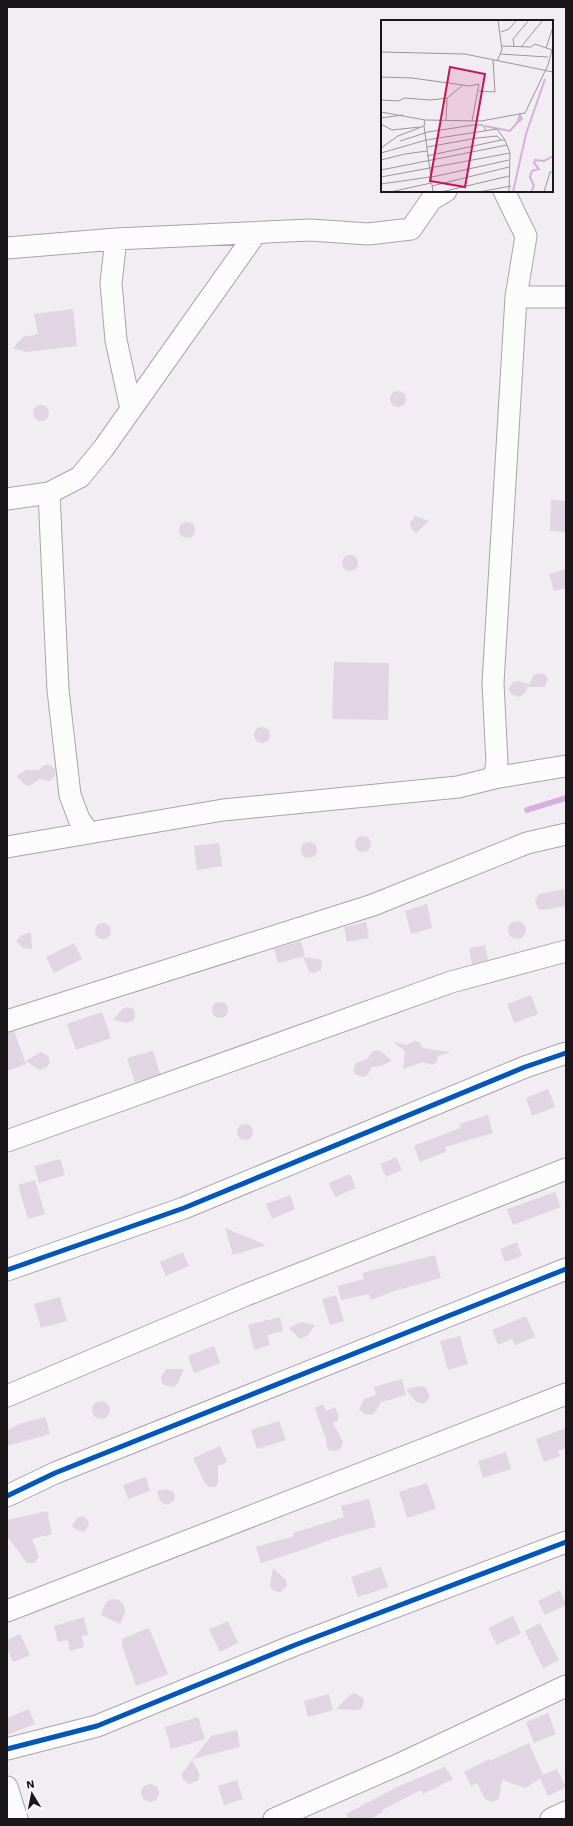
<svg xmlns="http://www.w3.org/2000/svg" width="573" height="1826" font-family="'Work Sans',sans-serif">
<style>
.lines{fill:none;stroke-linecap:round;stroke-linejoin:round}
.stream{stroke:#d5b0dd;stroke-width:5.5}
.building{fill:#e1d4e3}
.minor-casing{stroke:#a9a4a9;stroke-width:23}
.minor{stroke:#fdfcfd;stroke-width:21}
.cycleway-casing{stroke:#fff;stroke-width:8}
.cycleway{stroke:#0057b8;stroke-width:5}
.inset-river{fill:none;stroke:#d5b0dd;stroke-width:2}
.inset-road{fill:none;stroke:#9c969c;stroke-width:1}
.view{fill:#c2185b;fill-opacity:0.15;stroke:#c2185b;stroke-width:2}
.inset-edge{fill:none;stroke:#1a161a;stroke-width:2}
</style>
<rect width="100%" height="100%" fill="#f2ecf3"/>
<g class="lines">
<!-- stream -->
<path class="stream" d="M 527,810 L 566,798"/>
</g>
<!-- building -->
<path class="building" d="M 73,309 L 77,346 L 26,352 L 13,348 L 23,337 L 38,334 L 34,314 Z
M390 399a8 8 0 1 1 16 0a8 8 0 1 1-16 0Z
M33 413a8 8 0 1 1 16 0a8 8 0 1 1-16 0Z
M 551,500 L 566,501 L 566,532 L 550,531 Z
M 415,516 L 429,521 L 416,533 L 411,528 L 410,523 Z
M179 530a8 8 0 1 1 16 0a8 8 0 1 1-16 0Z
M342 563a8 8 0 1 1 16 0a8 8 0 1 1-16 0Z
M 566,569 L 566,588 L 554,591 L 549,574 Z
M 334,662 L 389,663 L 388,720 L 332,719 Z
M 541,673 L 545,674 L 548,679 L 545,687 L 528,687 L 523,695 L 518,697 L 511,694 L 509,689 L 513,682 L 518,681 L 529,684 L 534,675 Z
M254 735a8 8 0 1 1 16 0a8 8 0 1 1-16 0Z
M 45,765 L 50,765 L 55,769 L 55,776 L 49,781 L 39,779 L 33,784 L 28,786 L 23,783 L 17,776 L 26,770 L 38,770 Z
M355 844a8 8 0 1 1 16 0a8 8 0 1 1-16 0Z
M301 850a8 8 0 1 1 16 0a8 8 0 1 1-16 0Z
M 219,843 L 222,866 L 197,870 L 194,846 Z
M 564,889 L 566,906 L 544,910 L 538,909 L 535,901 L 539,894 Z
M 427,904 L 432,928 L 411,934 L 405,911 Z
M508 930a9 9 0 1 1 18 0a9 9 0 1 1-18 0Z
M 366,922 L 369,938 L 347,942 L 344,927 Z
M95 931a8 8 0 1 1 16 0a8 8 0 1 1-16 0Z
M 31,932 L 32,949 L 23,948 L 16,941 L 22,935 Z
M 301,941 L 305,956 L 278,963 L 274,949 Z
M 74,943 L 82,959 L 54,973 L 46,957 Z
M 485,945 L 488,960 L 472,964 L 469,948 Z
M 303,957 L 319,959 L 322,962 L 321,970 L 314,973 L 309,971 Z
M 531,995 L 538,1014 L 514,1023 L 507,1004 Z
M212 1010a8 8 0 1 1 16 0a8 8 0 1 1-16 0Z
M 127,1007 L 132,1008 L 135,1012 L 134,1020 L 127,1023 L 113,1020 L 122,1009 Z
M 102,1012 L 111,1038 L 76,1050 L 67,1024 Z
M 14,1031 L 26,1064 L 7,1071 L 7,1033 Z
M 414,1041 L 419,1042 L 423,1048 L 450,1052 L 438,1056 L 437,1062 L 432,1065 L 423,1062 L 403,1069 L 405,1051 L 393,1042 L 407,1045 Z
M 377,1050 L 382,1052 L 392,1061 L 380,1066 L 372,1067 L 368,1074 L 364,1077 L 356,1075 L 353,1070 L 356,1063 L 367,1059 L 372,1052 Z
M 153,1051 L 160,1074 L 135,1082 L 127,1058 Z
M 41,1052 L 48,1056 L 50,1062 L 47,1067 L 40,1070 L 26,1061 Z
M 548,1089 L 555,1107 L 532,1116 L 526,1098 Z
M 488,1115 L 493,1133 L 445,1147 L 447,1151 L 420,1162 L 414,1146 L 460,1128 L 459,1124 Z
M237 1132a8 8 0 1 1 16 0a8 8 0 1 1-16 0Z
M 396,1157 L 402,1170 L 386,1177 L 380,1164 Z
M 60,1159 L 65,1175 L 39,1183 L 34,1166 Z
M 350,1174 L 356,1188 L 335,1197 L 329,1183 Z
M 35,1180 L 45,1214 L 28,1219 L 18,1185 Z
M 555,1192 L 561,1207 L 513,1225 L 507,1209 Z
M 290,1195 L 295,1209 L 272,1219 L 266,1204 Z
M 225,1228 L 266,1245 L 233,1255 Z
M 517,1242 L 522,1256 L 505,1262 L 500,1249 Z
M 183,1252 L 189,1266 L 166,1276 L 160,1262 Z
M 435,1255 L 441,1278 L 394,1291 L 371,1300 L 369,1294 L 341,1300 L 337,1286 L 364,1279 L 362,1273 Z
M 336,1295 L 344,1321 L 330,1325 L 322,1299 Z
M 60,1297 L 67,1321 L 41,1328 L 34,1304 Z
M 526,1316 L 535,1337 L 515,1345 L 512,1339 L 498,1345 L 492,1330 Z
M 280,1317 L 283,1331 L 267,1335 L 270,1345 L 254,1350 L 248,1325 Z
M 301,1322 L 315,1325 L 307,1336 L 300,1339 L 289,1328 Z
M 460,1336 L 468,1364 L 448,1370 L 440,1341 Z
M 214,1346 L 220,1363 L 194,1373 L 188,1356 Z
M 166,1369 L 184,1369 L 178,1383 L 173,1387 L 167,1386 L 162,1383 L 161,1377 Z
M 402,1379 L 406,1395 L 381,1402 L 376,1411 L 372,1415 L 364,1414 L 359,1409 L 364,1399 L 376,1395 L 374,1387 Z
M 421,1386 L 426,1388 L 430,1396 L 427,1401 L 423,1404 L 415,1401 L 406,1389 Z
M92 1410a9 9 0 1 1 18 0a9 9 0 1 1-18 0Z
M 323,1404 L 326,1411 L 335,1407 L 338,1415 L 338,1421 L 333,1423 L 343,1442 L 341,1448 L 336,1451 L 329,1450 L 327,1447 L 326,1439 L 315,1408 Z
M 45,1417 L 50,1434 L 7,1446 L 7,1430 L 22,1423 Z
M 279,1421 L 286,1440 L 257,1449 L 251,1430 Z
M 566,1428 L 566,1448 L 558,1451 L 560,1456 L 544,1462 L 536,1439 Z
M 220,1446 L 227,1462 L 218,1466 L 218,1483 L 215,1487 L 209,1487 L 204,1482 L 193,1458 Z
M 506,1452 L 511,1469 L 483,1478 L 478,1461 Z
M 146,1477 L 150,1491 L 128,1499 L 123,1485 Z
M 427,1483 L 436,1509 L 407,1518 L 399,1492 Z
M 166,1489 L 172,1491 L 175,1495 L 174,1500 L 168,1505 L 164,1504 L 160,1501 L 157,1491 Z
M 369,1499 L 376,1527 L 341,1536 L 296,1552 L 261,1563 L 256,1547 L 294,1536 L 293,1533 L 344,1517 L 341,1506 Z
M 47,1511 L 52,1534 L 32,1539 L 39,1557 L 34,1563 L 27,1563 L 7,1536 L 7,1520 Z
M 83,1516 L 87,1519 L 89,1524 L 84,1532 L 77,1530 L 72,1526 L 77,1518 Z
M 381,1567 L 388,1587 L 358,1597 L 351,1577 Z
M 273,1568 L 286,1580 L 287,1586 L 281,1592 L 274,1591 L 270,1586 Z
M 560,1590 L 566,1605 L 545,1615 L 538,1601 Z
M 112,1599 L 119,1600 L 124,1605 L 125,1612 L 120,1624 L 101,1615 L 106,1602 Z
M 513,1616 L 521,1633 L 497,1645 L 488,1628 Z
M 84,1617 L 88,1635 L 82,1636 L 84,1647 L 70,1651 L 68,1640 L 58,1642 L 54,1626 Z
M 228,1621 L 238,1643 L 220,1652 L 209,1629 Z
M 540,1623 L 559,1660 L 543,1668 L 525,1631 Z
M 149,1628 L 168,1674 L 136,1686 L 122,1645 L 122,1639 Z
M 20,1634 L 30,1655 L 13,1662 L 7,1649 L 7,1640 Z
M 355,1693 L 363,1698 L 364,1703 L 361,1709 L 356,1710 L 336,1709 L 350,1695 Z
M 329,1694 L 333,1710 L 308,1717 L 304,1701 Z
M 29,1709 L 35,1724 L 7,1735 L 7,1718 Z
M 548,1713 L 556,1734 L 534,1743 L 526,1722 Z
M 198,1717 L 205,1739 L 171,1749 L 165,1727 Z
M 237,1730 L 240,1747 L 193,1759 L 211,1736 Z
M 529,1743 L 543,1775 L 557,1769 L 566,1787 L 548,1796 L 540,1779 L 525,1788 L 502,1780 L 499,1799 L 492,1802 L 485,1799 L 477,1783 L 471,1786 L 464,1772 L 489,1759 L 490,1761 Z
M 192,1760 L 199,1773 L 199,1780 L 189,1784 L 183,1779 L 182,1774 Z
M 445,1767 L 453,1779 L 423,1794 L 421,1790 L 382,1810 L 383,1812 L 370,1819 L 348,1819 L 346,1814 L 399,1786 Z
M 237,1780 L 243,1799 L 224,1805 L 218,1786 Z
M141 1793a9 9 0 1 1 18 0a9 9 0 1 1-18 0Z"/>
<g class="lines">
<!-- minor casing -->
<g class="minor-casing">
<path id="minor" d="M 116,239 L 111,283 L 116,340 L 131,409
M 7,248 L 116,239 L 310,230 L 368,234 L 411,229 L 431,200 L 446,191
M 516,297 L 566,297
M 49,493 L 58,690 L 70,795 L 79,819 L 89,833
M 7,499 L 49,493 L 80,477 L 103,449 L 256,233 L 267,232
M 494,778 L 497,763 L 493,683 L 516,297 L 526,236 L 504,191
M 7,847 L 223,810 L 458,787 L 494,778 L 566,766
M 7,1021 L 373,905 L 527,843 L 566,834
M 7,1141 L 451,982 L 566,951
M 7,1270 L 184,1208 L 525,1067 L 566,1053
M 7,1396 L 246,1295 L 566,1169
M 7,1496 L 55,1473 L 566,1269
M 7,1611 L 566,1394
M 7,1749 L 97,1726 L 295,1645 L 566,1542
M 7,1787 L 17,1819
M 274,1819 L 402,1763 L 566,1686
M 551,1819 L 566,1812"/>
</g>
<!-- minor -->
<use href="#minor" class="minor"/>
<!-- cycleway casing -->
<g class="cycleway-casing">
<path id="cycleway" d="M 7,1270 L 184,1208 L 525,1067 L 566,1053
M 7,1496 L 55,1473 L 566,1269
M 7,1749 L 97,1726 L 295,1645 L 566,1542"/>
</g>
<!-- cycleway -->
<use href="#cycleway" class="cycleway"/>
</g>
<!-- overview -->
<g transform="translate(381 20)">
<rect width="172" height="172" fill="#f2ecf3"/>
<path class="inset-river" d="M 104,106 L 129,111 L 136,103 L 139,95 L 141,99 L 136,103M 132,172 L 145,114 L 164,59M 150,172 L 153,166 L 149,157 L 151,151 L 158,149 L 153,143 L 154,140 L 163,141 L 172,136"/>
<path class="inset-road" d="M 120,12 L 128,9 L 136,0M 121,26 L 150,27 L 154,24 L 171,30M 133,26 L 132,19 L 148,0M 140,27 L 162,0M 165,28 L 172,7M 0,32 L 84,34 L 172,52M 119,34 L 167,37M 116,41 L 121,30 L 117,0M 0,57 L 31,58 L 89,66 L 98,64 L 91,101M 98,71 L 114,72 L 112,40M 0,80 L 18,81 L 23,78 L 50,80 L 66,78 L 82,65M 0,92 L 44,100M 0,98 L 22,95M 65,100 L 66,78M 0,104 L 11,110 L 39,107M 43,106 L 52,172M 19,121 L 47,112 L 92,105 L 102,105 L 105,111M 46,127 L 96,118 L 116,116 L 120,120 L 124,120 L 129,133 L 128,172M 0,128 L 17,116 L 43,106 L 44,100 L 100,101 L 144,93 L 167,45 L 172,26M 0,133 L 45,120 L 116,109 L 124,120M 46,136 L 120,120M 0,140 L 24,134 L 46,131M 0,150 L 126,125M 0,157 L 129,133M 0,164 L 56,156 L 128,140M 51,166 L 128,147M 9,172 L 50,163M 60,172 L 128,156M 98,172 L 130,166M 163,172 L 169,152 L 172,152"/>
<path class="view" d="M 69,47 L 104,54 L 84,167 L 49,161 Z"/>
<rect width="172" height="172" class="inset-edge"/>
</g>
<!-- border -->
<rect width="573" height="1826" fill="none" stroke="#1a161a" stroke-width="16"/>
<!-- north arrow -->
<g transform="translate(32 1794) rotate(350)" stroke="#ffffff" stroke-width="3" paint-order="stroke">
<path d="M0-3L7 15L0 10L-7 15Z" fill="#1a161a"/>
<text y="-6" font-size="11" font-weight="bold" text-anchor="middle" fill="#1a161a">N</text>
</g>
</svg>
